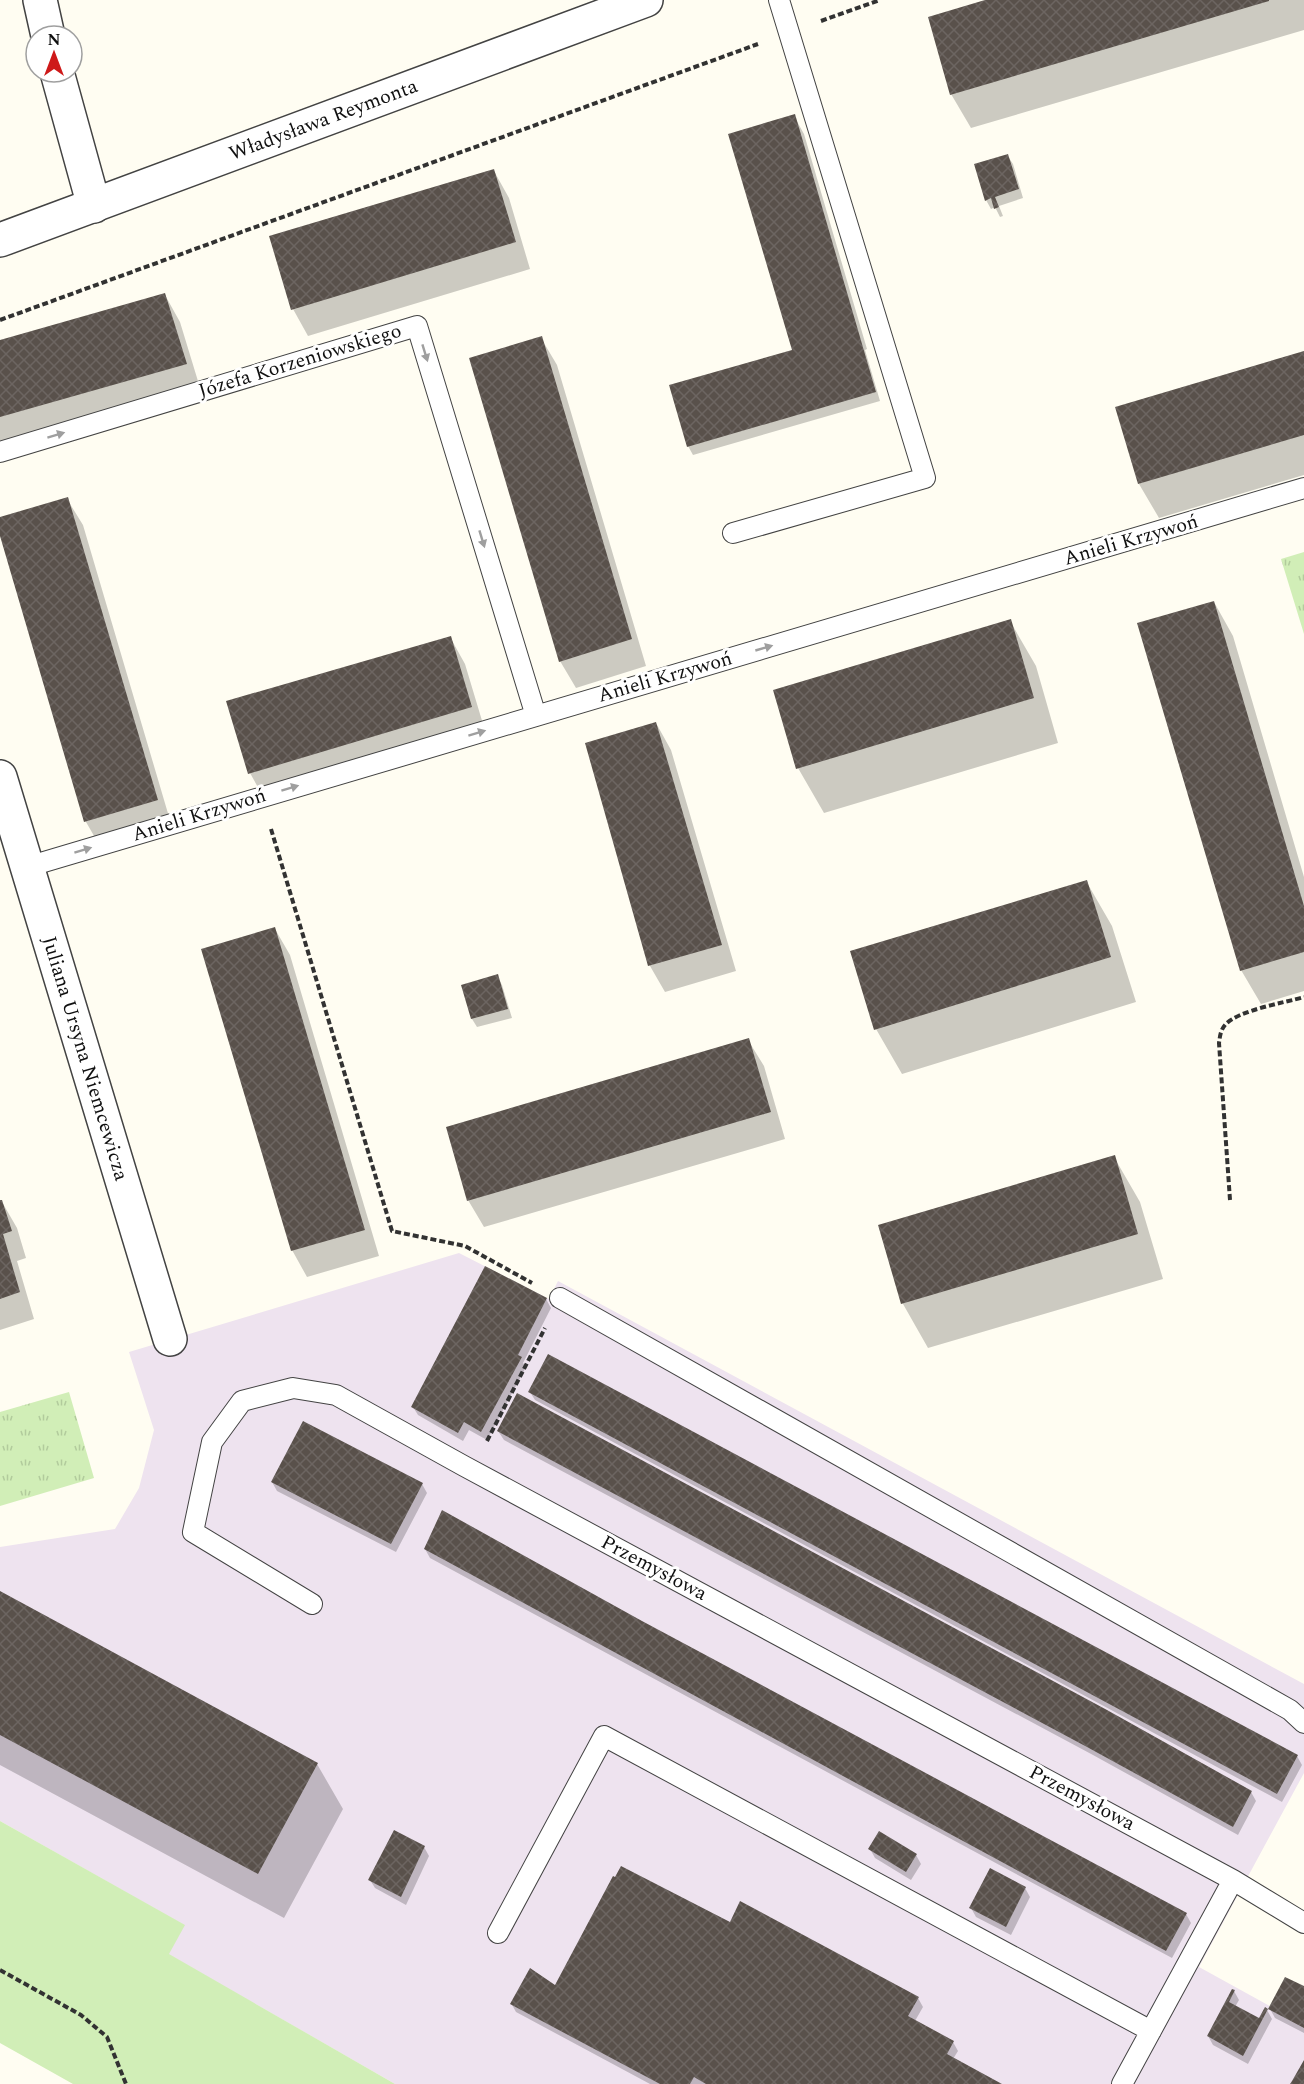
<svg xmlns="http://www.w3.org/2000/svg" width="1304" height="2084" font-family="Spectral,serif">
<style>
.industrial{fill:#eee3ef}
.grass{fill:#d1eeb7}
.park{fill:url(#park-tufts)}
.shadow{fill:#0003}
.building{fill:url(#building-cross-hatch)}
.lines{fill:none;stroke-linecap:round;stroke-linejoin:round}
.service-casing{stroke:#434343;stroke-width:22}
.minor-casing{stroke:#434343;stroke-width:36}
.path{stroke:#323232;stroke-width:4;stroke-dasharray:6 3;stroke-linecap:butt}
.service{stroke:#fff;stroke-width:20}
.minor{stroke:#fff;stroke-width:33}
.oneway{fill:#9f9f9f}
.labels{text-anchor:middle;dominant-baseline:central;stroke-width:6;stroke-linejoin:round;paint-order:stroke}
.street-label{font-size:20px;fill:#101010;stroke:#fff}
</style>
<defs>
<pattern id="park-tufts" width="24" height="20" patternUnits="userSpaceOnUse" patternTransform="scale(1.5)"><rect width="24" height="20" fill="#d1eeb7"/><path d="M3 7l-1-3M5 7V3M7 7l1-3M15 17l-1-3M17 17v-4M19 17l1-3" fill="none" stroke="#b2cb9c"/></pattern>
<pattern id="building-cross-hatch" width="8" height="8" patternUnits="userSpaceOnUse" patternTransform="scale(1.5)"><rect width="8" height="8" fill="#59514b"/><path d="M0 0l8 8M0 8l8-8" fill="none" stroke="#6c6561"/></pattern>
</defs>
<rect width="100%" height="100%" fill="#fffdf2"/>
<!-- industrial -->
<path class="industrial" d="M 459,1253 L 549,1299 L 558,1281 L 1304,1684 L 1304,1773 L 1199,1967 L 1304,2025 L 1304,2084 L 395,2084 L 168,1954 L 184,1925 L 0,1821 L 0,1547 L 115,1529 L 139,1488 L 154,1430 L 129,1352 Z"/>
<!-- grass -->
<path class="grass" d="M 0,1821 L 185,1925 L 169,1954 L 395,2084 L 73,2084 L 0,2043 Z"/>
<!-- park -->
<path class="park" d="M 1304,552 L 1304,634 L 1281,559 Z
M 69,1392 L 94,1478 L 0,1506 L 0,1412 Z"/>
<!-- shadow -->
<path class="shadow" d="M 991,0 L 1304,0 L 1304,30 L 971,128 L 951,94 Z
M 794,116 L 804,134 L 867,349 L 865,350 L 880,401 L 693,455 L 688,446 L 793,351 Z
M 1007,155 L 1013,164 L 1023,198 L 999,206 L 1003,216 L 1000,217 L 995,207 L 991,209 L 986,200 Z
M 494,171 L 509,198 L 530,269 L 308,336 L 293,309 Z
M 165,295 L 180,322 L 201,391 L 0,448 L 0,342 Z
M 541,338 L 557,365 L 646,666 L 576,688 L 560,661 Z
M 1304,353 L 1304,475 L 1159,518 L 1139,484 Z
M 67,499 L 83,525 L 172,827 L 101,848 L 86,822 L 0,531 L 0,519 Z
M 1214,602 L 1233,636 L 1304,877 L 1304,991 L 1261,1004 L 1241,970 Z
M 1010,621 L 1036,666 L 1058,743 L 824,813 L 798,768 Z
M 450,637 L 465,664 L 486,734 L 265,800 L 250,773 Z
M 656,723 L 671,750 L 736,971 L 665,992 L 650,966 L 586,744 Z
M 1086,881 L 1112,926 L 1136,1002 L 902,1074 L 876,1029 Z
M 275,929 L 290,955 L 379,1256 L 307,1277 L 292,1250 Z
M 497,976 L 502,985 L 512,1018 L 477,1027 L 472,1019 L 463,986 Z
M 748,1040 L 764,1066 L 785,1139 L 484,1227 L 468,1200 Z
M 1114,1157 L 1140,1202 L 1163,1279 L 928,1348 L 903,1304 L 880,1226 Z
M 0,1202 L 2,1202 L 17,1228 L 26,1258 L 17,1261 L 34,1319 L 0,1330 Z
M 546,1299 L 551,1308 L 523,1363 L 526,1367 L 487,1440 L 469,1430 L 463,1441 L 418,1415 L 413,1407 Z
M 530,1392 L 1297,1756 L 1302,1765 L 1282,1802 L 535,1400 Z
M 498,1431 L 1251,1792 L 1256,1801 L 1238,1835 L 1093,1755 L 504,1440 Z
M 272,1482 L 422,1484 L 427,1493 L 396,1552 L 277,1491 Z
M 425,1549 L 641,1622 L 1186,1914 L 1191,1923 L 1172,1958 L 430,1558 Z
M 0,1593 L 317,1764 L 343,1809 L 284,1918 L 0,1765 Z
M 424,1847 L 429,1856 L 406,1905 L 375,1888 L 370,1880 Z
M 870,1849 L 916,1855 L 921,1864 L 911,1880 L 875,1858 Z
M 1025,1888 L 1030,1897 L 1011,1935 L 976,1917 L 971,1908 Z
M 730,1924 L 918,1998 L 923,2007 L 915,2021 L 953,2042 L 958,2051 L 953,2059 L 999,2084 L 650,2084 L 516,2012 L 511,2003 Z
M 1304,1988 L 1304,2033 L 1275,2018 L 1270,2009 Z
M 1234,1991 L 1239,2000 L 1235,2007 L 1260,2020 L 1267,2010 L 1272,2019 L 1248,2064 L 1213,2045 L 1208,2036 Z"/>
<!-- building -->
<path class="building" d="M 985,0 L 1269,0 L 1269,1 L 950,95 L 928,17 Z
M 795,114 L 876,392 L 687,447 L 669,385 L 792,350 L 728,134 Z
M 1008,154 L 1019,189 L 995,197 L 999,207 L 994,209 L 991,198 L 985,201 L 974,164 Z
M 494,169 L 516,242 L 291,310 L 269,236 Z
M 165,293 L 187,364 L 0,417 L 0,340 Z
M 542,336 L 632,639 L 559,662 L 469,358 Z
M 1304,351 L 1304,435 L 1138,484 L 1115,407 Z
M 68,497 L 158,800 L 84,822 L 0,536 L 0,517 Z
M 1214,601 L 1304,906 L 1304,952 L 1240,971 L 1137,623 Z
M 1011,619 L 1034,698 L 796,769 L 773,690 Z
M 451,636 L 472,707 L 248,774 L 226,701 Z
M 656,722 L 722,945 L 648,966 L 585,743 Z
M 1087,880 L 1111,957 L 874,1030 L 850,951 Z
M 275,927 L 365,1230 L 291,1251 L 201,949 Z
M 498,974 L 508,1009 L 471,1019 L 461,985 Z
M 749,1038 L 771,1112 L 467,1201 L 446,1127 Z
M 1115,1155 L 1138,1234 L 901,1304 L 878,1225 Z
M 0,1200 L 2,1200 L 12,1231 L 3,1234 L 20,1292 L 0,1299 Z
M 485,1266 L 547,1298 L 518,1355 L 522,1357 L 481,1432 L 464,1422 L 458,1433 L 411,1407 Z
M 548,1354 L 1298,1755 L 1277,1794 L 528,1392 Z
M 517,1393 L 1107,1710 L 1252,1791 L 1233,1827 L 1087,1747 L 497,1431 Z
M 303,1421 L 423,1483 L 391,1544 L 271,1482 Z
M 442,1510 L 642,1621 L 1187,1913 L 1166,1951 L 424,1549 Z
M 0,1591 L 318,1763 L 258,1874 L 0,1735 Z
M 394,1830 L 425,1846 L 401,1897 L 368,1880 Z
M 879,1831 L 917,1854 L 906,1872 L 868,1849 Z
M 621,1866 L 730,1922 L 740,1901 L 919,1997 L 908,2016 L 954,2041 L 947,2054 L 1002,2084 L 706,2084 L 694,2077 L 690,2084 L 660,2084 L 510,2004 L 530,1968 L 555,1985 L 613,1876 L 615,1877 Z
M 990,1868 L 1026,1887 L 1006,1927 L 969,1908 Z
M 1285,1977 L 1304,1986 L 1304,2028 L 1268,2009 Z
M 1232,1989 L 1235,1990 L 1229,2002 L 1259,2018 L 1265,2007 L 1268,2009 L 1243,2056 L 1207,2036 Z
M 1304,2060 L 1304,2084 L 1290,2084 L 1292,2081 Z"/>
<g class="lines">
<!-- service casing -->
<g class="service-casing">
<path id="service" d="M 0,452 L 417,326 L 536,716
M 733,533 L 925,478 L 779,0
M 27,867 L 1304,488
M 560,1298 L 1290,1710 L 1304,1723
M 312,1604 L 193,1532 L 212,1442 L 242,1401 L 293,1388 L 336,1395 L 464,1466 L 1233,1880 L 1304,1923
M 498,1933 L 604,1736 L 1151,2031
M 1122,2084 L 1233,1880"/>
</g>
<!-- minor casing -->
<g class="minor-casing">
<g id="minor">
<path d="M 40,0 L 48,36"/>
<path d="M 57,72 L 94,206"/>
<path id="s1" d="M 0,240 L 646,0"/>
<path id="s2" d="M 0,777 L 170,1339"/>
</g>
</g>
<!-- path -->
<path class="path" d="M 821,21 L 880,0
M 0,320 L 758,44
M 271,829 L 392,1231 L 465,1246 L 532,1283
M 1230,1200 L 1219,1043 C 1220,1037 1220,1031 1225,1025 C 1238,1010 1284,1003 1304,997
M 487,1441 L 545,1328
M 0,1970 L 81,2015 L 107,2037 L 126,2084"/>
<!-- service -->
<use href="#service" class="service"/>
<!-- minor -->
<use href="#minor" class="minor"/>
</g>
<!-- one-way arrows -->
<defs><path id="oneway-solid" d="M-6-.8H1V-3.2L6.5 0L1 3.2V.8H-6Z" transform="scale(1.5)"/></defs>
<g class="oneway">
<use href="#oneway-solid" transform="translate(425 353) rotate(73)"/>
<use href="#oneway-solid" transform="translate(56 435) rotate(-17)"/>
<use href="#oneway-solid" transform="translate(482 539) rotate(73)"/>
<use href="#oneway-solid" transform="translate(764 648) rotate(-16)"/>
<use href="#oneway-solid" transform="translate(477 733) rotate(-17)"/>
<use href="#oneway-solid" transform="translate(290 788) rotate(-17)"/>
<use href="#oneway-solid" transform="translate(83 850) rotate(-17)"/>
</g>
<g class="labels">
<!-- street labels -->
<g class="street-label">
<text stroke="none"><textPath href="#s1" startOffset="345">Władysława Reymonta</textPath></text>
<text transform="translate(300 361) rotate(-17)">Józefa Korzeniowskiego</text>
<text transform="translate(1131 540) rotate(-16)">Anieli Krzywoń</text>
<text transform="translate(665 677) rotate(-16)">Anieli Krzywoń</text>
<text transform="translate(199 815) rotate(-17)">Anieli Krzywoń</text>
<text stroke="none"><textPath href="#s2" startOffset="294">Juliana Ursyna Niemcewicza</textPath></text>
<text transform="translate(654 1568) rotate(28)">Przemysłowa</text>
<text transform="translate(1082 1798) rotate(28)">Przemysłowa</text>
</g>
</g>
<!-- north arrow -->
<g transform="translate(54 54)"><circle r="28" fill="#ffffff" stroke="#9f9f9f" stroke-width="1.5"/>
<path d="M0-4.5L10 22L0 15L-10 22Z" fill="#ce1919"/>
<text y="-9" font-size="16" font-weight="bold" text-anchor="middle" fill="#101010">N</text>
</g>
</svg>
